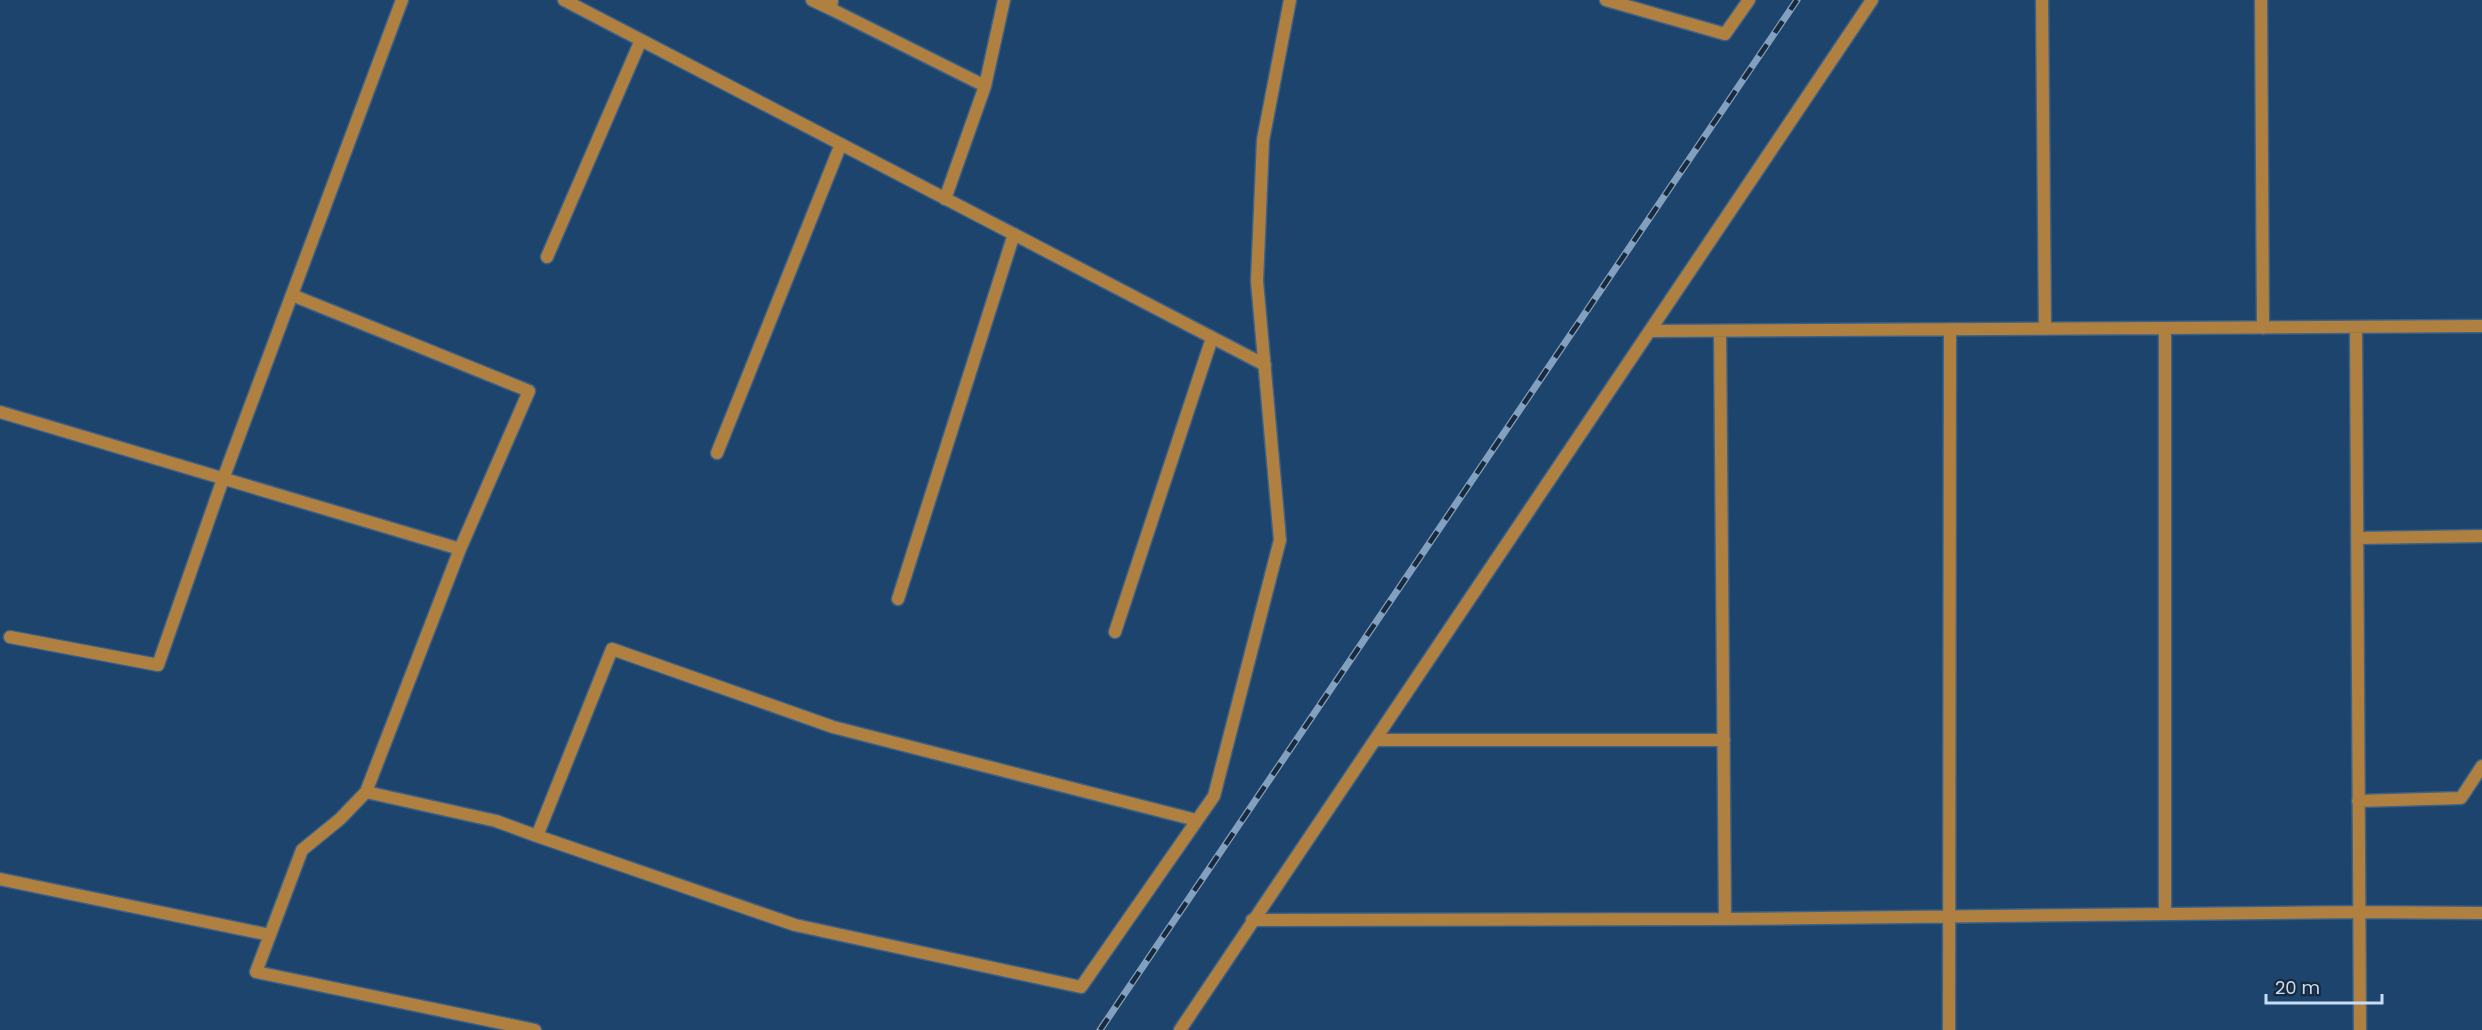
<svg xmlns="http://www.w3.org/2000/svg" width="2482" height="1030" font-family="Poppins,sans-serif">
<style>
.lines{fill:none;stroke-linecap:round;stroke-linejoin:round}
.minor-casing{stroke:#3c6086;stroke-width:15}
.minor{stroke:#af8040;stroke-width:12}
.rail-casing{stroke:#83a0bf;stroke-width:7}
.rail{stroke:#192a3d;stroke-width:4.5;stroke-dasharray:14;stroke-linecap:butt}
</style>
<rect width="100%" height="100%" fill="#1d446d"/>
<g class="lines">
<!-- minor casing -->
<g class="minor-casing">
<path id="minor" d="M 564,0 L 1265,365
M 812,0 L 831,9 L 832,0
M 1606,0 L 1725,34 L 1749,0
M 2042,0 L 2045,329
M 2261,0 L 2263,328
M 831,9 L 985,86
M 945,199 L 985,86 L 1004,0
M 547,257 L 641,40
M 292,295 L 529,391 L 460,549
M 2356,327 L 2360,1030
M 2165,328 L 2165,914
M 1650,331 L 2482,326
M 1720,331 L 1725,919
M 0,412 L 460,549 L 366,792 L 496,821 L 537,836 L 612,649 L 833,727 L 1196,820
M 717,453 L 841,144
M 2359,538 L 2482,536
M 898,599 L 1014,234
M 1115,632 L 1212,338
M 10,637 L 158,665 L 223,479 L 402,0
M 1375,740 L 1724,740
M 366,792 L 340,819 L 302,850 L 256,972 L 535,1030
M 2358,801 L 2461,798 L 2482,766
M 537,836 L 795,925 L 1081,987 L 1214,796 L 1280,540 L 1257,281 L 1263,140 L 1290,0
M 0,879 L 270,935
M 1252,920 L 1725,919 L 2358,912 L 2482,913
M 1180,1030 L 1872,0
M 1949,1030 L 1950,329"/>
</g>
<!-- minor -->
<use href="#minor" class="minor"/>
<!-- rail casing -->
<g class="rail-casing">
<path id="rail" d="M 1100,1030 L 1797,0"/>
</g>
<!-- rail -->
<use href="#rail" class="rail"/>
</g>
<!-- scale -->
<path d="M2266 994v9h116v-9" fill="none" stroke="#c7ddf6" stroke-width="3"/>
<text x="2275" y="994" font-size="18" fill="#c7ddf6" stroke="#192a3d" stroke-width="4.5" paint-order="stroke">20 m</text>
</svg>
